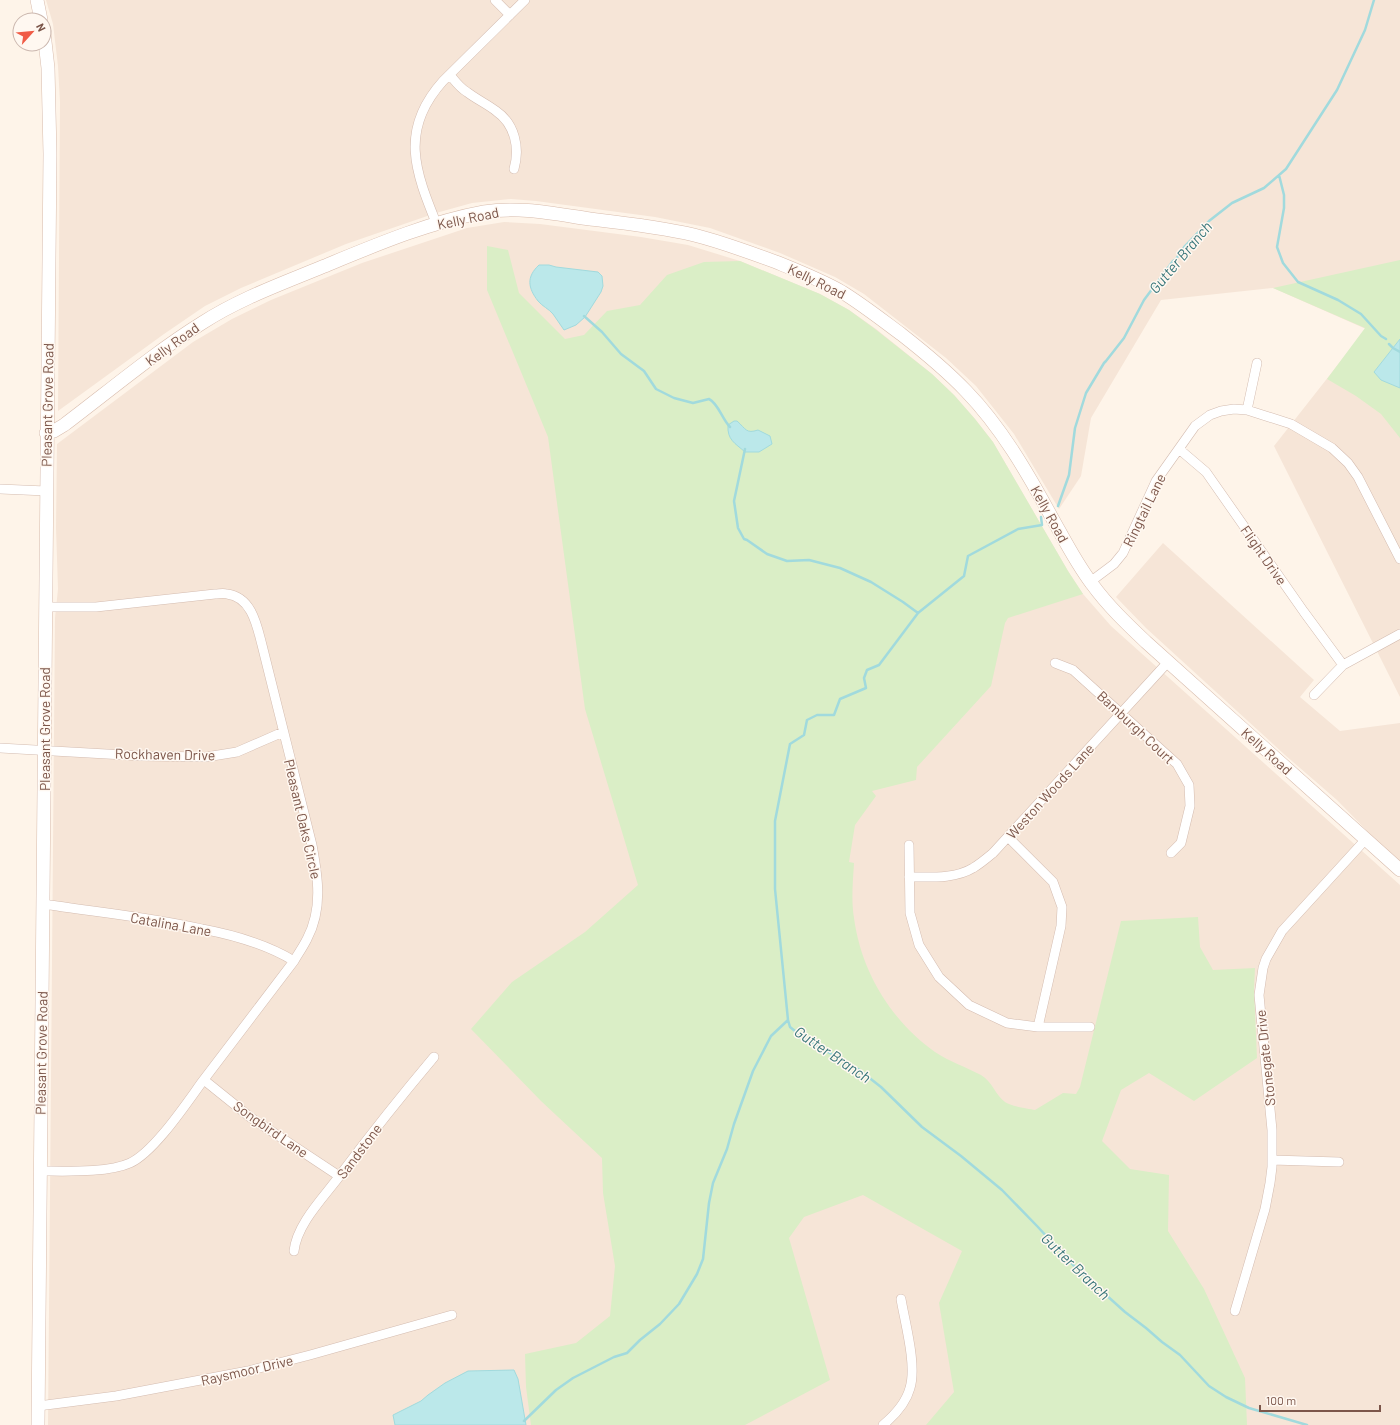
<svg xmlns="http://www.w3.org/2000/svg" width="1400" height="1425" font-family="Barlow,sans-serif">
<style>
.residential{fill:#f6e5d7}
.green{fill:#daeec6}
.water{fill:#bbe8ea;stroke:#a1dadd}
.lines{fill:none;stroke-linecap:round;stroke-linejoin:round}
.stream{stroke:#a1dadd;stroke-width:2.5}
.street-casing{stroke:#d4bcb0;stroke-width:10}
.secondary-casing{stroke:#d8bcad;stroke-width:14}
.street{stroke:#fff;stroke-width:9}
.secondary{stroke:#fff;stroke-width:13}
.labels{text-anchor:middle;dominant-baseline:central;stroke-width:3;stroke-linejoin:round;paint-order:stroke}
.street-label{font-size:14px;fill:#7c564a;stroke:#fff8f1}
.water-label{font-size:15px;font-style:italic;fill:#38767a;stroke:#fff8f1}
</style>
<rect width="100%" height="100%" fill="#fef4e9"/>
<!-- residential -->
<path class="residential" d="M 46,0 L 1400,0 L 1400,697 L 1274,446 L 1366,329 L 1273,288 L 1161,300 L 1091,418 L 1081,476 L 1059,509 L 1014,434 L 976,386 L 946,358 L 864,294 L 835,277 L 780,253 L 710,228 L 655,217 L 536,201 L 511,199 L 472,203 L 436,213 L 346,244 L 241,288 L 205,306 L 164,334 L 58,411 L 60,102 L 58,66 L 53,24 Z
M 504,222 L 540,224 L 641,237 L 688,245 L 740,261 L 820,294 L 849,310 L 876,329 L 932,374 L 954,395 L 975,419 L 993,442 L 1068,571 L 1083,594 L 1111,626 L 1400,885 L 1400,1425 L 48,1425 L 55,618 L 58,589 L 56,528 L 57,444 L 193,342 L 232,319 L 271,300 L 362,263 L 467,228 Z
M 1163,543 L 1314,680 L 1300,697 L 1340,731 L 1400,723 L 1400,861 L 1374,838 L 1337,800 L 1285,755 L 1146,628 L 1116,597 Z"/>
<!-- green -->
<path class="green" d="M 487,246 L 508,250 L 519,293 L 565,339 L 584,335 L 607,311 L 640,305 L 667,275 L 704,262 L 740,261 L 820,294 L 849,310 L 875,329 L 932,374 L 954,395 L 975,419 L 993,442 L 1068,571 L 1083,594 L 1008,618 L 1005,623 L 991,686 L 917,767 L 916,780 L 872,791 L 876,796 L 855,825 L 849,862 L 854,863 C 853,881 851,900 854,918 C 861,971 891,1021 935,1052 C 950,1062 966,1067 981,1075 C 992,1081 996,1096 1005,1102 C 1010,1106 1028,1109 1035,1110 L 1063,1093 L 1076,1094 L 1080,1087 L 1121,921 L 1198,917 L 1200,947 L 1213,970 L 1255,968 L 1254,989 L 1257,1058 L 1194,1101 L 1149,1073 L 1121,1090 L 1102,1141 L 1130,1169 L 1169,1175 L 1168,1231 L 1204,1289 L 1245,1378 L 1247,1425 L 926,1425 L 954,1392 L 939,1303 L 962,1251 L 863,1195 L 804,1217 L 789,1238 L 830,1380 L 745,1425 L 531,1425 L 526,1387 L 525,1354 L 576,1343 L 610,1316 L 615,1266 L 603,1193 L 602,1158 L 541,1101 L 471,1029 L 512,982 L 585,932 L 638,885 L 585,709 L 548,437 L 487,290 Z
M 1400,260 L 1400,339 L 1374,372 L 1400,388 L 1400,438 L 1381,414 L 1356,396 L 1327,379 L 1365,328 L 1273,288 Z"/>
<!-- water -->
<path class="water" d="M 539,265 L 549,265 L 556,267 L 598,272 L 602,276 L 603,286 L 601,292 L 585,317 L 576,325 L 564,330 C 560,325 557,319 553,314 C 549,309 542,306 538,301 C 528,288 526,277 539,265 Z
M 1400,339 L 1400,388 L 1381,380 L 1374,372 Z
M 734,421 L 737,421 C 746,429 746,434 758,430 L 770,436 L 772,444 L 759,452 L 745,452 C 735,443 727,440 728,425 Z
M 514,1370 L 518,1379 L 526,1425 L 395,1425 L 393,1415 L 421,1401 L 428,1395 L 445,1383 L 468,1371 Z"/>
<g class="lines">
<!-- stream -->
<path class="stream" d="M 1279,175 L 1284,195 L 1284,208 L 1277,247 L 1283,263 L 1298,282 L 1338,300 L 1361,314 L 1381,336 L 1386,339
M 584,316 L 602,332 L 621,354 L 644,371 L 656,389 L 674,398 L 693,403 L 709,399 C 718,403 722,419 730,427
M 1389,344 L 1393,348 L 1400,352
M 745,449 L 734,501 L 738,528 L 744,539 L 747,540 L 767,554 L 787,561 L 809,560 L 840,568 L 871,582 L 903,602 L 918,613
M 1058,506 L 1069,475 L 1075,428 L 1086,393 L 1104,363 L 1106,361 L 1124,338 L 1144,300 L 1173,261 L 1176,259 L 1185,246 L 1209,221 L 1232,203 L 1264,188 L 1286,169 L 1337,90 L 1365,30 L 1374,0
M 1041,517 L 1042,525 L 1018,529 L 968,556 L 964,576 L 918,613 L 879,665 L 867,670 L 864,678 L 866,688 L 840,699 L 834,715 L 817,715 L 807,720 L 804,735 L 790,744 L 775,821 L 775,889 L 788,1020 L 790,1027 L 805,1039 L 858,1069 L 881,1087 L 922,1127 L 961,1156 L 1002,1190 L 1037,1226 L 1074,1266 L 1125,1312 L 1146,1328 L 1162,1342 L 1180,1355 L 1209,1386 L 1226,1397 L 1249,1408 L 1307,1425
M 524,1421 L 556,1390 L 573,1378 L 614,1357 L 627,1353 L 640,1340 L 660,1324 L 679,1304 L 697,1274 L 703,1259 L 709,1203 L 713,1183 L 727,1149 L 734,1124 L 753,1071 L 771,1036 L 788,1020"/>
<!-- street casing -->
<g class="street-casing">
<path id="street" d="M 495,0 L 510,15
M 450,75 C 455,81 460,88 467,92 C 476,99 487,104 496,111 C 515,124 520,148 514,169
M 437,225 C 415,171 399,130 443,81 L 525,0
M 1247,410 L 1257,363
M 1179,449 L 1206,472 L 1304,612 L 1343,665
M 0,489 L 46,491
M 1090,582 L 1114,564 L 1123,553 L 1156,481 L 1195,426 L 1210,415 L 1221,411 L 1234,409 L 1247,410 L 1291,424 L 1332,448 L 1348,463 L 1358,477 L 1400,559
M 1055,663 L 1073,670 L 1177,764 L 1189,785 L 1190,806 L 1181,843 L 1171,853
M 1314,695 L 1343,665 L 1400,634
M 0,748 L 142,756 L 206,757 L 237,752 L 283,732
M 1008,837 L 1053,882 L 1062,907 L 1061,926 L 1038,1027
M 909,845 L 910,913 L 919,945 L 939,977 L 969,1005 L 1007,1023 L 1038,1027 L 1090,1027
M 909,877 C 930,877 955,879 973,868 C 980,864 987,858 993,853 L 1168,662
M 43,904 C 96,912 150,917 202,929 C 234,935 266,944 294,961
M 204,1080 L 250,1117 L 339,1176
M 1272,1160 L 1339,1162
M 40,1171 C 65,1171 108,1173 130,1163 C 154,1152 186,1104 202,1082 C 233,1041 264,1001 294,961 C 298,954 303,947 307,939 C 323,909 318,877 312,845 L 262,645 C 257,626 252,597 227,594 C 223,593 219,594 215,594 L 96,607 L 45,607
M 294,1251 C 297,1223 325,1196 341,1174 C 371,1134 402,1095 434,1057
M 1235,1311 L 1265,1209 L 1270,1183 L 1272,1167 L 1272,1130 L 1259,995 L 1263,968 L 1266,959 L 1282,931 L 1366,839
M 38,1406 L 116,1396 L 248,1371 L 310,1355 L 452,1315
M 883,1425 C 895,1415 906,1403 910,1388 C 917,1365 905,1323 901,1299"/>
</g>
<!-- secondary casing -->
<g class="secondary-casing">
<path id="secondary" d="M 37,0 L 41,20
M 46,433 L 54,431 L 64,425 C 109,391 154,353 202,323 C 239,299 281,284 322,267 C 373,246 429,222 484,212 C 519,206 555,214 590,219 C 624,223 660,227 694,235 C 722,242 749,252 776,262 C 798,271 821,280 842,292 C 863,305 882,320 901,334 C 924,352 946,370 966,391 C 1001,427 1027,472 1051,516 C 1064,539 1076,563 1092,584 C 1108,606 1127,624 1146,642 L 1400,870
M 38,1425 L 50,154 L 48,68 L 44,33"/>
</g>
<!-- street -->
<use href="#street" class="street"/>
<!-- secondary -->
<use href="#secondary" class="secondary"/>
</g>
<g class="labels">
<!-- street labels -->
<g class="street-label">
<text transform="translate(468 218) rotate(-12)">Kelly Road</text>
<text transform="translate(817 281) rotate(26)">Kelly Road</text>
<text transform="translate(172 344) rotate(-36)">Kelly Road</text>
<text transform="translate(47 405) rotate(-89)">Pleasant Grove Road</text>
<text transform="translate(1144 510) rotate(-64)">Ringtail Lane</text>
<text transform="translate(1050 514) rotate(61)">Kelly Road</text>
<text transform="translate(1264 555) rotate(55)">Flight Drive</text>
<text transform="translate(1136 727) rotate(43)">Bamburgh Court</text>
<text transform="translate(44 729) rotate(-90)">Pleasant Grove Road</text>
<text transform="translate(1267 751) rotate(42)">Kelly Road</text>
<text transform="translate(165 754) rotate(1)">Rockhaven Drive</text>
<text transform="translate(1050 791) rotate(-48)">Weston Woods Lane</text>
<text transform="translate(303 819) rotate(77)">Pleasant Oaks Circle</text>
<text transform="translate(171 924) rotate(10)">Catalina Lane</text>
<text transform="translate(41 1053) rotate(-89)">Pleasant Grove Road</text>
<text transform="translate(1265 1058) rotate(-96)">Stonegate Drive</text>
<text transform="translate(271 1129) rotate(35)">Songbird Lane</text>
<text transform="translate(359 1151) rotate(-53)">Sandstone</text>
<text transform="translate(247 1370) rotate(-13)">Raysmoor Drive</text>
</g>
<!-- water labels -->
<g class="water-label">
<text transform="translate(1180 257) rotate(-50)">Gutter Branch</text>
<text transform="translate(833 1054) rotate(34)">Gutter Branch</text>
<text transform="translate(1076 1266) rotate(44)">Gutter Branch</text>
</g>
</g>
<!-- north arrow -->
<g transform="translate(32 32) rotate(63)"><circle r="19" fill="#fff8f1" stroke="#cbb7ae"/>
<path d="M0-3L7 15L0 10L-7 15Z" fill="#f05b46"/>
<text y="-6" font-size="11" font-weight="bold" text-anchor="middle" fill="#7c564a">N</text>
</g>
<!-- scale -->
<path d="M1260 1405v6h120v-6" fill="none" stroke="#7c564a" stroke-width="2"/>
<text x="1266" y="1405" font-size="12" fill="#7c564a" stroke="#fff8f1" stroke-width="3" paint-order="stroke">100 m</text>
</svg>
